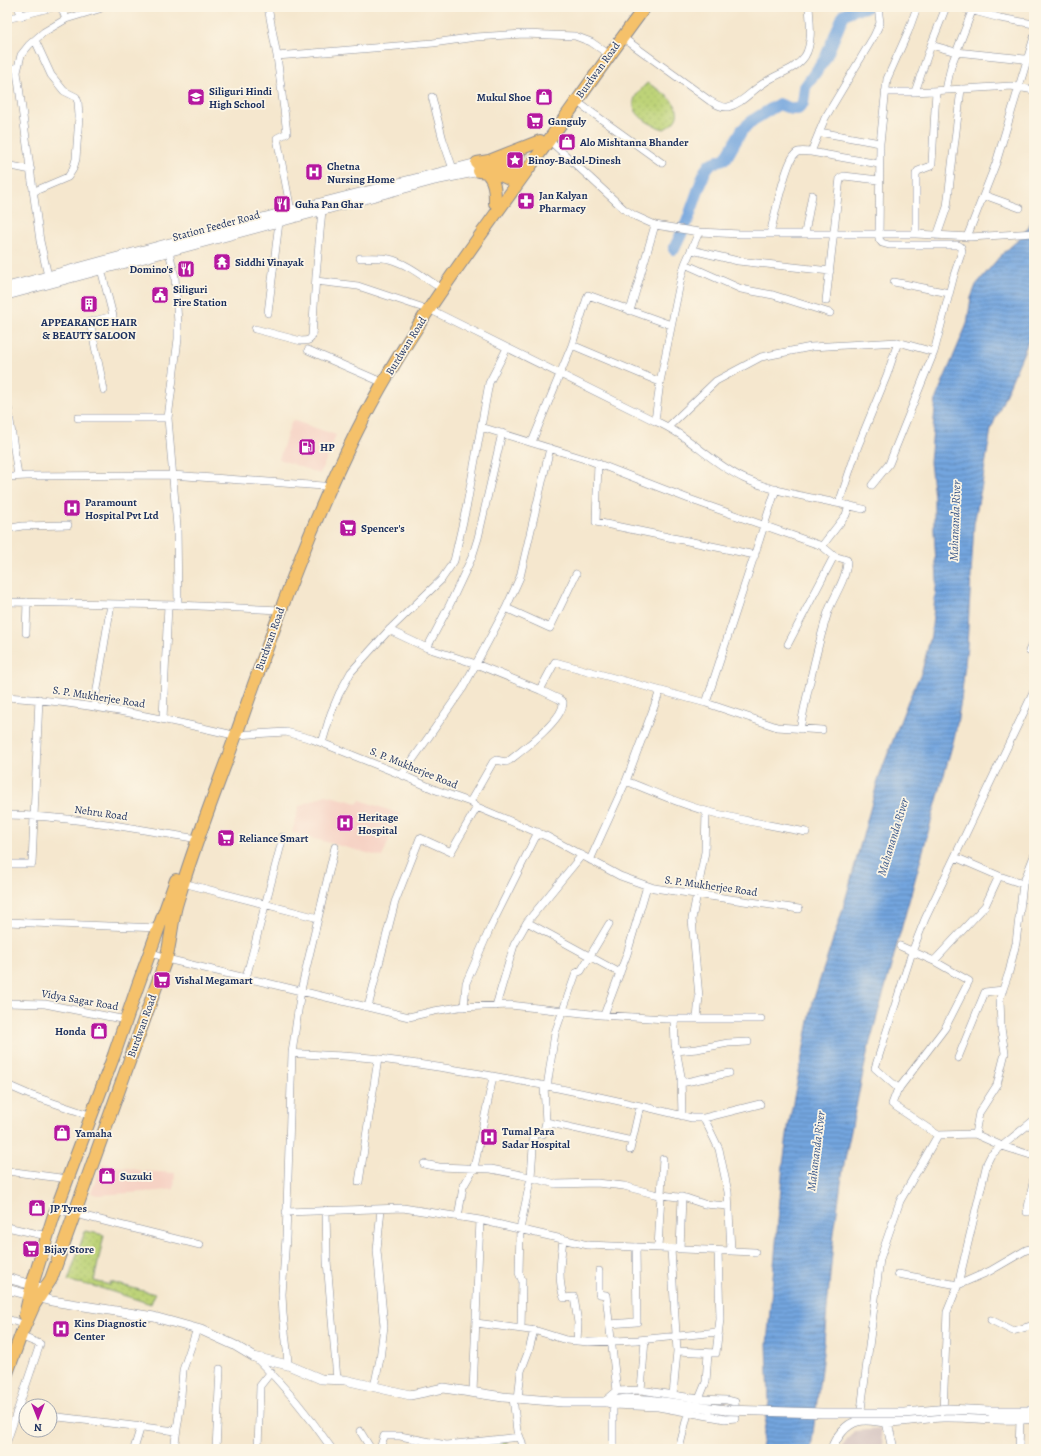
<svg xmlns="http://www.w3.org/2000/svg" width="1041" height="1456" viewBox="0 0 1041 1456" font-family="Alegreya,serif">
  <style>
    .built { fill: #f6d2c4 }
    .industrial { fill: #d1bfbe }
    .grass { fill: url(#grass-dots); stroke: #6c816b }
    .water { fill: url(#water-rules); stroke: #476a9e }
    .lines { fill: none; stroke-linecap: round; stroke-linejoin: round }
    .river { stroke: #73a5de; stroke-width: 12 }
    .minor-casing { stroke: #888b96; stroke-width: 8 }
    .tertiary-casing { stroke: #888b96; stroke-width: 10 }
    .primary-casing { stroke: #888b96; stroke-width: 14 }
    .minor { stroke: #fff; stroke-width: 7 }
    .tertiary { stroke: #fff; stroke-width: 9 }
    .primary { stroke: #f5c16b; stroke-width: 12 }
    .tertiary-bridge-casing { stroke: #888b96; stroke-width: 10; stroke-linecap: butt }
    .tertiary-bridge { stroke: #fff; stroke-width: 9 }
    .labels { text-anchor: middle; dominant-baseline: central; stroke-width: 3.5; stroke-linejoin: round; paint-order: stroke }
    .street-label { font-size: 11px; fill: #1b2f5e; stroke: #fcf5e5 }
    .poi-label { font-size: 11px; font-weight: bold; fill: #1b2f5e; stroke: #fcf5e5; text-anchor: start }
    .water-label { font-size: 12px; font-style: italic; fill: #3a588b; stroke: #fcf5e5 }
  </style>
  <defs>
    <pattern id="grass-dots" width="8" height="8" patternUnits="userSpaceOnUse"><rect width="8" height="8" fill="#bdd378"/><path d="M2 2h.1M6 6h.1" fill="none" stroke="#a2b56a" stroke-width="1.8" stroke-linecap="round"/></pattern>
    <pattern id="water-rules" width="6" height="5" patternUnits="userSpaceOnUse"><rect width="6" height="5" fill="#73a5de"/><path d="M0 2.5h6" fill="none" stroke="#5e87b7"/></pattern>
  </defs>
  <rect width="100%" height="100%" fill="#fcf5e5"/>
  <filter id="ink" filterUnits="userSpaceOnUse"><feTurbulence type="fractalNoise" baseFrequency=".025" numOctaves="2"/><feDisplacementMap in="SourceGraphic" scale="8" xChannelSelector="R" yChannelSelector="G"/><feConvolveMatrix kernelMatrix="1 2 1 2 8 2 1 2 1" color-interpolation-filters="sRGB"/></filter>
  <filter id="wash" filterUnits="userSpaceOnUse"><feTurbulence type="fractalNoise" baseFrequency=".012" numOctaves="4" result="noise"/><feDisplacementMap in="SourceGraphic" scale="16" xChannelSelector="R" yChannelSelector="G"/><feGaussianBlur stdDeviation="0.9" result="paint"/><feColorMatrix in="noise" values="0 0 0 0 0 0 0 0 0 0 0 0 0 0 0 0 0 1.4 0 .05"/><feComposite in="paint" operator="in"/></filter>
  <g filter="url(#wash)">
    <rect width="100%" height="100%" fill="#f5e7ce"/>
    <path class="built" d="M292,420L336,435L320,474L279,459Z
      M326,795L358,803L360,800L400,814L382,857L292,833L299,806Z
      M101,1163L143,1171L175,1173L174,1189L159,1191L97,1195L91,1193Z"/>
    <path class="industrial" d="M880,1429L884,1449H840L854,1431Z"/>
    <path class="grass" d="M647,83C665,92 695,113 664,129C653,126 631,116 634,101C635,94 642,88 647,83Z
      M522,154L523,156L515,166L506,159Z
      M85,1231L104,1235L94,1281L110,1285V1282L155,1294L151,1304L97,1287L68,1281Z
      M507,1441L510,1449H447L449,1448Z"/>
    <path class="water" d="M1034,211V340L1028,342L991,429L982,484L974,523L967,646L961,700L955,735L868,1049L843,1169L834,1232L823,1353L811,1449H761L769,1402L767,1344L783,1165L788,1128L813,1001L842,912L879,777L908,701L922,671L931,635L937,579L934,531V497L930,462L936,398L967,324L971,298L976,285L1001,255L1017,241L1029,227Z"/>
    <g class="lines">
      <path class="river" d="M674,249L687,222L705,171L710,164L726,158L742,130L753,120L779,104L792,109H798L803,103L805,87L825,59L844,14L853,10L867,7"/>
    </g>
  </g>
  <g filter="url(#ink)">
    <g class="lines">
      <defs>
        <path id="minor" d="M18,7L22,16
          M61,7L66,19
          M268,7L277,56L287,133L277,138L291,211
          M959,7L1000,18L1034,24
          M7,19L53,7
          M622,37L710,101C716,104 721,108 728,107C742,104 752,90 764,83C777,73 795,71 805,56C813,43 810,22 809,7
          M931,45L956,52L1034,60
          M277,56L433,43L476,37L524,34L575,36L591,42L604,51
          M7,70L18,67
          M946,90L951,66L972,11
          M885,92H915L1011,86L1034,90
          M915,92L931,45L946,7
          M432,97L443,140L453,169
          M576,101L662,163
          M819,132L880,143
          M549,140L624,209L635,216L655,225L699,232L740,234H916L970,237L1034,233
          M811,152L825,118L874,36L880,23L878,7
          M7,165L31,170
          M35,191L68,177L73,169L76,159L79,116L78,102L76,97L64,91L51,75L35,40
          M984,195L1020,208
          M805,233L812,195
          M770,234C774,219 786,160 796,153C800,150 806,152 811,152L879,164
          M916,234V174L918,171L931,166L932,163L936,91
          M937,236L947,207L961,89
          M967,237L996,163L1034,37
          M168,247L175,277L178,323V339L168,418L177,527L178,605
          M692,250L738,261L830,271
          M360,258C370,258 380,257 389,259C406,263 422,276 436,285
          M685,264L741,289L773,295L830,313
          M101,269L113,316L90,322L104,390
          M48,276L40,241L17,72L21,55L29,45L44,32L66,19L99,9
          M316,281L358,286L421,307
          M894,282L949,293
          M826,301L840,178L844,176L879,180
          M429,309L655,421C689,435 712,464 745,479C782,495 824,499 863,509
          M630,311L655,225
          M268,313L279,222
          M255,329L301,341C306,341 310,341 312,336L316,276L322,210
          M572,345L660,382
          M308,350L377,380
          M7,400L18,476
          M78,418H168
          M655,421L660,382L681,278L685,264L699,232
          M481,427L591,461L689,499L822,546
          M668,427L716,381L761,357L811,347L898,342L934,352
          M532,442L572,345L588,295L671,325
          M598,463L596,522L755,555
          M7,477L27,476L172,475L323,486
          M872,485L889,464L934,352L954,275L962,251L961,247L958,245H889L882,243L879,239L880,143L887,79L908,32L917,7
          M839,503L858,446L887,375L898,342
          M7,529L22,526L68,525
          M7,602L178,605L280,610
          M506,608L550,628L576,574
          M389,630L427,648L476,664L540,690L555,662L706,703L777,727L822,730
          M26,633L27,602
          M1034,640L1029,651L1034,653
          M788,644L834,556
          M427,648L450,604L472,557L478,538L502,433
          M7,697C82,702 156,717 229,734L236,735L286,732L312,739L402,775L436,790L470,802L477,807L548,837L620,876L654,888L799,909
          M706,703L776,489
          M94,707L111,604
          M163,719L168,605
          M800,729C808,689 816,650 828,612C834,595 847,579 847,560L834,556L822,546L846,515L849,505
          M322,743L331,713L339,694L351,672L389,630L441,580L454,561L467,504L489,383L507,348
          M402,775L463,688L506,608L520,577L550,448
          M626,781C652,791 679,804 706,811C739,820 773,826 806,832
          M470,802L493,762L496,760L506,762L510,760C523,750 565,718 563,702L559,699L540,690
          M7,815C69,816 131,828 192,838
          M955,857L999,876
          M590,860L626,781L660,691
          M7,864H32L39,699
          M183,883L318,918
          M7,922L159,928
          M527,922L620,973
          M900,946L934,961L969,981L945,1028L897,1091L892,1104L938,1135L975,1134L1002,1146L1034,1156
          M150,952L171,960L409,1017L434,1011L459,1007L510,1005L600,1015L666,1019H761
          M934,961L985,906L999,876L1023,884
          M246,978L283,837
          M7,1003L45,1004L126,1020
          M496,1006L514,945L527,922L582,855
          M368,1007L395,902L420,838L451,852L477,807
          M464,1007L466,983L491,926L538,832
          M604,1015L627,954L647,886
          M674,1019L675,1044L681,1076L682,1116
          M697,1019L699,997L692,919L705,852L706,811
          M676,1051L697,1049L728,1043L748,1042
          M292,1053C321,1056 351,1055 380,1059C485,1072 589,1093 692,1118H704L760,1104
          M958,1058L985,992L1003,990
          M681,1083L729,1073
          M7,1085L30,1095L92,1116
          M544,1086L546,1122L632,1141
          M547,1087L555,1033L576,973L581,971L609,924
          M899,1089L875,1068L912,952L925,919L1034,691
          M704,1118L719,1149L728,1192L731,1251
          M975,1134L979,1113L997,1085L1005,1053L1001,1028L1000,998L1009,972L1016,943L1023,884L1034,856
          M630,1150L640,1106
          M424,1164L439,1167L491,1169L521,1175L556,1184L597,1183L624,1186L654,1194L686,1198L704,1204L728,1206
          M7,1171L68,1179
          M359,1182L378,1059
          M56,1209L200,1245
          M326,1210L327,1261L337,1379
          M286,1212L403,1208L480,1220L588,1245L755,1252
          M1027,1212L1034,1178
          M458,1217L463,1187L474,1168L493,1077
          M7,1227L47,1236
          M563,1239C561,1259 557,1278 564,1298L574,1297L578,1323L577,1341
          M658,1248L663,1159
          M671,1249L677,1351L673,1395
          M680,1249L682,1197
          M599,1271V1294L606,1295L617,1391
          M898,1274L958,1285L990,1271L1026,1250L1034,1248
          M7,1319L23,1324
          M991,1320L1013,1331L1034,1325
          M476,1323L537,1331L566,1340L588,1342L638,1340L718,1332
          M609,1324L637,1322L636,1247
          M521,1329L522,1280L519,1273L520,1229L531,1177L534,1133L543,1134L546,1122
          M677,1351L716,1353L720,1319L718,1251
          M255,1357C286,1387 308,1414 332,1449
          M288,1365L287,1350L283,1314L282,1294L286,1238L292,1053L301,990L335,847
          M374,1387L380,1359L384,1326L377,1250L381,1209
          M641,1390L699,1399L727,1400L735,1402L736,1418L725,1419L658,1407L613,1405L604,1402L617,1391Z
          M641,1390L645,1340
          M473,1392L480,1220
          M513,1398L517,1431L522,1442L523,1449
          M518,1399L521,1371L529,1350L534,1330
          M699,1399L706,1382L708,1353
          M613,1405V1449
          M16,1413L26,1414
          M943,1413L947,1312L958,1285L987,1163L991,1155L1034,1120
          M50,1416L176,1431
          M860,1418L880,1259L900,1201L938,1135
          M360,1431L371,1449
          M7,1441L40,1344L20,1336
          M134,1449L141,1426
          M174,1449L180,1409L183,1370L197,1329
          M216,1449L220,1369
          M258,1449L260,1386L271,1372
          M380,1449L384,1436H400L446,1445L520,1437
          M679,1449L688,1413
          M1019,1449L1020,1420"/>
        <path id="tertiary" d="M7,287L277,214L477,163
          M7,295L435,180L479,171
          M7,1278L32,1285L38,1288
          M7,1289L52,1301L154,1317L201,1330L234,1345L254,1357L288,1365L321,1379L345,1380L410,1395L444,1388L503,1397L563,1402H604L627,1399L648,1400L726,1410
          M989,1411H1034
          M887,1422L893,1449
          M832,1449C836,1437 846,1424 858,1421C867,1418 879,1422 888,1422C906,1421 925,1418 943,1417C973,1416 1004,1422 1034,1418"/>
        <path id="primary" d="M489,161L507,166L523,176
          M477,163L489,161L540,141
          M479,171C493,172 505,175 517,184
          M486,172C495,180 495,191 495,203
          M25,1315L32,1285L53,1218L114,1055L138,985L176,880
          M7,1373L22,1332L34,1305L51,1279L166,959C170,945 171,930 174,916C175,907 178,899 181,890C197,837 218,785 237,732C273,631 308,528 357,431C405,336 469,251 531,165C569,113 606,59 645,7"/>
      </defs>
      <use href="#minor" class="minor-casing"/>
      <use href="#tertiary" class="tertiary-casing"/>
      <use href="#primary" class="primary-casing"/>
      <use href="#minor" class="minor"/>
      <use href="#tertiary" class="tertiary"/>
      <use href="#primary" class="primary"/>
      <defs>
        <path id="tertiary-bridge" d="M726,1410L822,1413H904L948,1409L989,1411"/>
      </defs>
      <use href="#tertiary-bridge" class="tertiary-bridge-casing"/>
      <use href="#tertiary-bridge" class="tertiary-bridge"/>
    </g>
  </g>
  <defs>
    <symbol id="school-square" viewBox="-11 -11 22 22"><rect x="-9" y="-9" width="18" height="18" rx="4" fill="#b5179e" stroke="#fcf5e5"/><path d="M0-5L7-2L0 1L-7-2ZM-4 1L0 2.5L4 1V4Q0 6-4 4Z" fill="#fff"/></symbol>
    <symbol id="shop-square" viewBox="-11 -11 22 22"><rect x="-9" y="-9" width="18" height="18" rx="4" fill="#b5179e" stroke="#fcf5e5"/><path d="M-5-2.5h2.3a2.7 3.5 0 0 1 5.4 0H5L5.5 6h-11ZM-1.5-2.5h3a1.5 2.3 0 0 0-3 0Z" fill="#fff"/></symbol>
    <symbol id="supermarket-square" viewBox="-11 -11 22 22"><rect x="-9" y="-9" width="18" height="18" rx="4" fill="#b5179e" stroke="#fcf5e5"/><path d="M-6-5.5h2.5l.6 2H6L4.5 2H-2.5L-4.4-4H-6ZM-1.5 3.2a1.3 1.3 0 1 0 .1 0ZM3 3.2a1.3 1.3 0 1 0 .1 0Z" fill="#fff"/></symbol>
    <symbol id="sight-square" viewBox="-11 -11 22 22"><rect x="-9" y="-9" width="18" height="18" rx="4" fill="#b5179e" stroke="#fcf5e5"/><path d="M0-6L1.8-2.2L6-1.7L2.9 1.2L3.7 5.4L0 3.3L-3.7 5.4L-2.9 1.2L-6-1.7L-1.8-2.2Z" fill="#fff"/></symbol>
    <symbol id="hospital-square" viewBox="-11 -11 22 22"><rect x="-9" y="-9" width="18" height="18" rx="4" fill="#b5179e" stroke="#fcf5e5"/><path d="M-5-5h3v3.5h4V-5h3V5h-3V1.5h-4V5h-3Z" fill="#fff"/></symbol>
    <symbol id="pharmacy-square" viewBox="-11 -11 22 22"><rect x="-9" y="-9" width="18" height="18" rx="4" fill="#b5179e" stroke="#fcf5e5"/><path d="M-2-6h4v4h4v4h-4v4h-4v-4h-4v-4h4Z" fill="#fff"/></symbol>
    <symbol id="restaurant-square" viewBox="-11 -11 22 22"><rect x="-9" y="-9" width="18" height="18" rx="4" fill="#b5179e" stroke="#fcf5e5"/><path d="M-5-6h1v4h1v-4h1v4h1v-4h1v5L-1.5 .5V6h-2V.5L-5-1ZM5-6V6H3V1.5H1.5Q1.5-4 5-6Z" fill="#fff"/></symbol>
    <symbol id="temple-square" viewBox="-11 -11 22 22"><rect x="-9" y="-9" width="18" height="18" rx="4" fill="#b5179e" stroke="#fcf5e5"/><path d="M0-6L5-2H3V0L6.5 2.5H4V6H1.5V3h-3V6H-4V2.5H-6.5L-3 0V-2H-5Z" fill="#fff"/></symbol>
    <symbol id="civic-square" viewBox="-11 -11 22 22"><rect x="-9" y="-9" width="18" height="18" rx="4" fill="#b5179e" stroke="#fcf5e5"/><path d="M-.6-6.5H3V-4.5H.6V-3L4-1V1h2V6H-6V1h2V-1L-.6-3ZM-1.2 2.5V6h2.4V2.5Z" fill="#fff"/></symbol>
    <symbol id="building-square" viewBox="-11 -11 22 22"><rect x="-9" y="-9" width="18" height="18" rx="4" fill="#b5179e" stroke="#fcf5e5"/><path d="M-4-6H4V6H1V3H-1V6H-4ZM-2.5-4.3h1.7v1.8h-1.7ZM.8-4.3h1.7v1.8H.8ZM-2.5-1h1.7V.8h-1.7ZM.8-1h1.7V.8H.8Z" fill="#fff"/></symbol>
    <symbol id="fuel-square" viewBox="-11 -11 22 22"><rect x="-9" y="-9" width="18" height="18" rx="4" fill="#b5179e" stroke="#fcf5e5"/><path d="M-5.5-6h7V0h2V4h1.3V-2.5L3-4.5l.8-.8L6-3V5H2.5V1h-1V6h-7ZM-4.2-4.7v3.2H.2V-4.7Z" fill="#fff"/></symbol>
  </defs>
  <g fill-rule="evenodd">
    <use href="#school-square" x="186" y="87" width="20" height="20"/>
    <use href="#shop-square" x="534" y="87" width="20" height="20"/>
    <use href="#supermarket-square" x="525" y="111" width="20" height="20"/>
    <use href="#shop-square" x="557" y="132" width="20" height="20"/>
    <use href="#sight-square" x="505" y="150" width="20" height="20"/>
    <use href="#hospital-square" x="304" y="162" width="20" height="20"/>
    <use href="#pharmacy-square" x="516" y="191" width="20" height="20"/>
    <use href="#restaurant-square" x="272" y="194" width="20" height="20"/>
    <use href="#temple-square" x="212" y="252" width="20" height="20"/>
    <use href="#restaurant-square" x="176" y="259" width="20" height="20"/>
    <use href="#civic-square" x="150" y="285" width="20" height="20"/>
    <use href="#building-square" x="79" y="294" width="20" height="20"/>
    <use href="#fuel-square" x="297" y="437" width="20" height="20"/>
    <use href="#hospital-square" x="62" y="498" width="20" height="20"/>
    <use href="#supermarket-square" x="338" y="518" width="20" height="20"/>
    <use href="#hospital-square" x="335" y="813" width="20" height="20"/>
    <use href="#supermarket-square" x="216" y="828" width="20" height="20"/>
    <use href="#supermarket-square" x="152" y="970" width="20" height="20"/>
    <use href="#shop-square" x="89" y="1021" width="20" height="20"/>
    <use href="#shop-square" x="52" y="1123" width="20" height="20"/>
    <use href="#hospital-square" x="479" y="1127" width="20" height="20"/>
    <use href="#shop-square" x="97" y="1166" width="20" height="20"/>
    <use href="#shop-square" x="27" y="1198" width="20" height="20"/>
    <use href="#supermarket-square" x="21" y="1239" width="20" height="20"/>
    <use href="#hospital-square" x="51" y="1319" width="20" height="20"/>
  </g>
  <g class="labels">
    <g class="street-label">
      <text transform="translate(598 70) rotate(-54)">Burdwan Road</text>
      <text transform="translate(216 226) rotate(-15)">Station Feeder Road</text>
      <text transform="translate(406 346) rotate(-58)">Burdwan Road</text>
      <text transform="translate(270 639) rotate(-70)">Burdwan Road</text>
      <text transform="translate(99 697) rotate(9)">S. P. Mukherjee Road</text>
      <text transform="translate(414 768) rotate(22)">S. P. Mukherjee Road</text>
      <text transform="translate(101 813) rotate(8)">Nehru Road</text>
      <text transform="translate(711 886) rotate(8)">S. P. Mukherjee Road</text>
      <text transform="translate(80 1000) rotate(10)">Vidya Sagar Road</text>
      <text transform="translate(142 1026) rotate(-70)">Burdwan Road</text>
    </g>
    <g class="poi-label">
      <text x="209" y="91">Siliguri Hindi<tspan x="209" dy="13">High School</tspan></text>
      <text x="531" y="97" text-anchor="end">Mukul Shoe</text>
      <text x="548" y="121">Ganguly</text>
      <text x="580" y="142">Alo Mishtanna Bhander</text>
      <text x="528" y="160">Binoy-Badol-Dinesh</text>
      <text x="327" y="166">Chetna<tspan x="327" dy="13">Nursing Home</tspan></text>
      <text x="539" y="195">Jan Kalyan<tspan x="539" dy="13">Pharmacy</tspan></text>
      <text x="295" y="204">Guha Pan Ghar</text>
      <text x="235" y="262">Siddhi Vinayak</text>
      <text x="173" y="269" text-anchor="end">Domino's</text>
      <text x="173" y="289">Siliguri<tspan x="173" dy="13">Fire Station</tspan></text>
      <text x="89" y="322" text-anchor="middle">APPEARANCE HAIR<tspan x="89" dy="13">&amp; BEAUTY SALOON</tspan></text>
      <text x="320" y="447">HP</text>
      <text x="85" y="502">Paramount<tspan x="85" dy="13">Hospital Pvt Ltd</tspan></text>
      <text x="361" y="528">Spencer's</text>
      <text x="358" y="817">Heritage<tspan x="358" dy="13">Hospital</tspan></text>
      <text x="239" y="838">Reliance Smart</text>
      <text x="175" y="980">Vishal Megamart</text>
      <text x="86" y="1031" text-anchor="end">Honda</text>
      <text x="502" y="1131">Tumal Para<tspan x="502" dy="13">Sadar Hospital</tspan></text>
      <text x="75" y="1133">Yamaha</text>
      <text x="120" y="1176">Suzuki</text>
      <text x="50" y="1208">JP Tyres</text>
      <text x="44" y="1249">Bijay Store</text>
      <text x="74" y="1323">Kins Diagnostic<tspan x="74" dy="13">Center</tspan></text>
    </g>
    <g class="water-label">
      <text transform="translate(955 521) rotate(-88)">Mahananda River</text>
      <text transform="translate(893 837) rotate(-73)">Mahananda River</text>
      <text transform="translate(816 1151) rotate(-83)">Mahananda River</text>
    </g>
  </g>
  <rect width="1041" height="1456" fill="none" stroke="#fcf5e5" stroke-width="24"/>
  <g transform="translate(38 1418) rotate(180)"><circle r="19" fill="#fcf5e5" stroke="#a2a6af"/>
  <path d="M0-3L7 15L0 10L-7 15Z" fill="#b5179e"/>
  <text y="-6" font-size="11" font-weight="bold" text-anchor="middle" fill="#1b2f5e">N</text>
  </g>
</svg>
